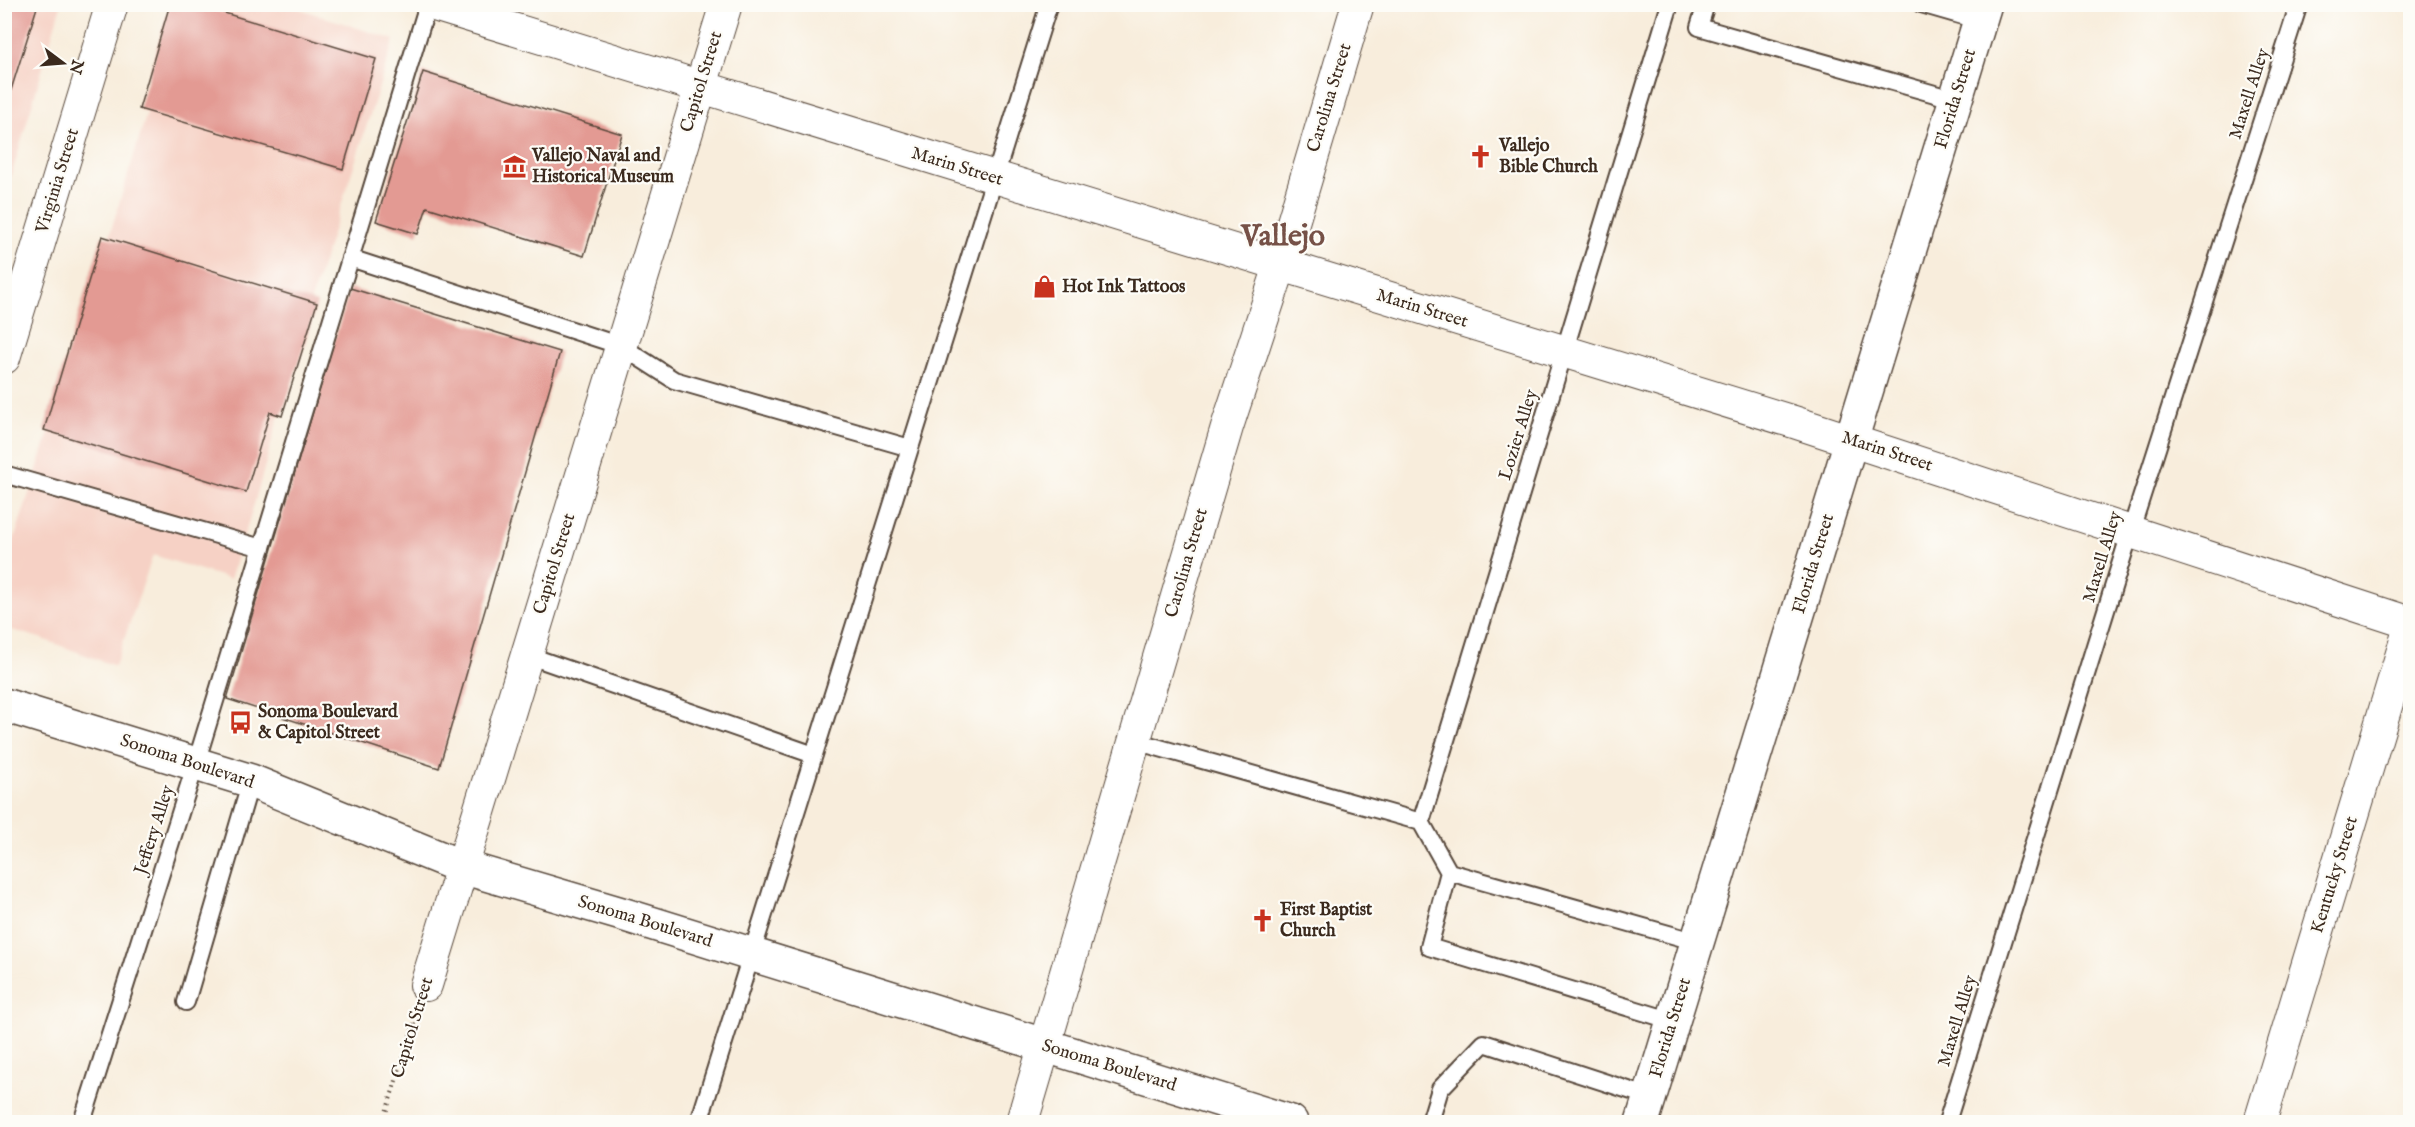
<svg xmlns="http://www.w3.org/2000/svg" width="2415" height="1127" viewBox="0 0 2415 1127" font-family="'IM FELL English',serif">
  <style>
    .built { fill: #f6d1c5 }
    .building { fill: #e39a93 }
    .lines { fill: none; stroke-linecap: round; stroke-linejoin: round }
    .service-casing { stroke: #57473a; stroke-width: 20 }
    .minor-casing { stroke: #57473a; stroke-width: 34 }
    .tertiary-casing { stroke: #57473a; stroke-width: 36 }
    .primary-casing { stroke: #57473a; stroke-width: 36 }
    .path { stroke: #57473a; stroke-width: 4; stroke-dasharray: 1.5 4.5; stroke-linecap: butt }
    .service { stroke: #fff; stroke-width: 16 }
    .minor { stroke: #fff; stroke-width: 32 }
    .tertiary { stroke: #fff; stroke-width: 33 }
    .primary { stroke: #fff; stroke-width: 33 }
    .labels { text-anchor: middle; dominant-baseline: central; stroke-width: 4.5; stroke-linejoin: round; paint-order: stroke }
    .street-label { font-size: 18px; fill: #3b2a1e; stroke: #fdfcf7 }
    .poi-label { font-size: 18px; font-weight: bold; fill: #3b2a1e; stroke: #fdfcf7; text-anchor: start }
    .town-label { font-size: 30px; font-weight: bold; fill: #765147; stroke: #fdfcf7 }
  </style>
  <rect width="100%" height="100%" fill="#fdfcf7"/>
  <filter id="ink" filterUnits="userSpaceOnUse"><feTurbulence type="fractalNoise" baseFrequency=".0167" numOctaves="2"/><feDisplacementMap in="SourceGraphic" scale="12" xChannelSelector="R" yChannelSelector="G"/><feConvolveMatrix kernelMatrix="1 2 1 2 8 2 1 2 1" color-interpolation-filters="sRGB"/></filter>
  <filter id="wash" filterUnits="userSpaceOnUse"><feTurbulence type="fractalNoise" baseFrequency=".008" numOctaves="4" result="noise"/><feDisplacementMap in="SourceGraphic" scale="24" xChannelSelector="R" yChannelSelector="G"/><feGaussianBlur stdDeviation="1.35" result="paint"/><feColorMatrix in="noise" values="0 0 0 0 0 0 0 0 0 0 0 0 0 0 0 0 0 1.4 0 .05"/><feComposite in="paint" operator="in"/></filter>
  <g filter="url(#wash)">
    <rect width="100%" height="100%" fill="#f8eddc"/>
    <path class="built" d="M5,5H61L5,197Z
      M180,5H288L394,40L311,300L255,501L230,579L153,555L115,666L40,638L5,628V567L48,436Z"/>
    <g id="blocks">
      <path class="building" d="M4,4H38L5,109H4Z
        M170,4H195L376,59L343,169L139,109Z
        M423,72L622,134L584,256L427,207L418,234L376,221Z
        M102,236L317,303L282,416L270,412L246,492L44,430Z
        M350,288L560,352L439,768L227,699Z"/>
    </g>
  </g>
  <g filter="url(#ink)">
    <use href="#blocks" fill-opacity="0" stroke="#57473a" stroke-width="1.5"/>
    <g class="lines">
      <defs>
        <path id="service" d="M1706,4L1699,27L1956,100
          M1921,4L1980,21
          M350,258L621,346L674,380L910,448
          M4,474L262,548
          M527,655L814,755
          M1135,741L1421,822
          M1449,872L1421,822L1670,4
          M186,1002L251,781
          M1673,1021L1429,947L1449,872L1697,942
          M82,1122L196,763L428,4
          M699,1122L1049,4
          M1430,1122L1440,1089L1484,1043L1650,1097
          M1947,1122L2130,533L2299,4"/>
        <path id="minor" d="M431,4L1794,422L2410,623
          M4,358L112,4
          M426,985L726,4
          M1022,1122L1227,427L1280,266L1358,4
          M2260,1122L2410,627"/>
        <path id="tertiary" d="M1642,1122L1985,4"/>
        <path id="primary" d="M4,705L251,781L462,867L625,915L1291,1122"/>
      </defs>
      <use href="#service" class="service-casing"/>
      <use href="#minor" class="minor-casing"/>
      <use href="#tertiary" class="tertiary-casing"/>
      <use href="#primary" class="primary-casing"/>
      <path class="path" d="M383,1122L416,1017"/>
      <use href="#service" class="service"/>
      <use href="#minor" class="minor"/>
      <use href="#tertiary" class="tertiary"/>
      <use href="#primary" class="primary"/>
    </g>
  </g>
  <defs>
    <symbol id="church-bare" viewBox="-9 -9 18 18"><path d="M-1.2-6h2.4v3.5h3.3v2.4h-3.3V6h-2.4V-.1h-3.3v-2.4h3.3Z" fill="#c8321e" stroke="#fdfcf7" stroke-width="2.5" paint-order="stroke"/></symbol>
    <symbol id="museum-bare" viewBox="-9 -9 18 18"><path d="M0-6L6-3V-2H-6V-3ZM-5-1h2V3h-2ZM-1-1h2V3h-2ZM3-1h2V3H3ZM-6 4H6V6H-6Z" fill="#c8321e" stroke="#fdfcf7" stroke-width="2.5" paint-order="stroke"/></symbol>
    <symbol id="shop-bare" viewBox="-9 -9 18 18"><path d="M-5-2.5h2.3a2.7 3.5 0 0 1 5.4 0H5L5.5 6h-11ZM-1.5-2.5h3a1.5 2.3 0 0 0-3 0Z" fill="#c8321e" stroke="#fdfcf7" stroke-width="2.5" paint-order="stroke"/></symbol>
    <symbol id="bus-bare" viewBox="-9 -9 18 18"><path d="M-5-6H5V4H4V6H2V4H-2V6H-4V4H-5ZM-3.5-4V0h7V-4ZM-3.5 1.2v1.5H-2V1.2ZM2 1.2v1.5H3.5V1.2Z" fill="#c8321e" stroke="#fdfcf7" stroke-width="2.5" paint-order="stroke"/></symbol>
  </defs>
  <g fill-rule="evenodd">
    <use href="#church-bare" x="1464" y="140" width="33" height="33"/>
    <use href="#museum-bare" x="498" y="150" width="33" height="33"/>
    <use href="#shop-bare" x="1028" y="270" width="33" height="33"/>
    <use href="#bus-bare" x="224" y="706" width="33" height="33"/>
    <use href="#church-bare" x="1246" y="904" width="33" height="33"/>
  </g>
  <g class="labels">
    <g class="street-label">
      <text transform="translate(702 82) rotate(-73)">Capitol Street</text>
      <text transform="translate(2250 94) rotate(-72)">Maxell Alley</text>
      <text transform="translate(1330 98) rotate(-73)">Carolina Street</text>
      <text transform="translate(1956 99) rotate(-73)">Florida Street</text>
      <text transform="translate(957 167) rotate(17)">Marin Street</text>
      <text transform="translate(58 181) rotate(-73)">Virginia Street</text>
      <text transform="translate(1422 309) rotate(17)">Marin Street</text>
      <text transform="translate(1519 435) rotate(-73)">Lozier Alley</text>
      <text transform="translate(1887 452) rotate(18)">Marin Street</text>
      <text transform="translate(2103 557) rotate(-73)">Maxell Alley</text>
      <text transform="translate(1187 563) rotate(-74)">Carolina Street</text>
      <text transform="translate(555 564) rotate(-73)">Capitol Street</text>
      <text transform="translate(1814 564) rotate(-73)">Florida Street</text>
      <text transform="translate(187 762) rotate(18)">Sonoma Boulevard</text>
      <text transform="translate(155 830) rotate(-72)">Jeffery Alley</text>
      <text transform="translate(2335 875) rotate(-73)">Kentucky Street</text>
      <text transform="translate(645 922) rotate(17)">Sonoma Boulevard</text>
      <text transform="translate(1958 1021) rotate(-73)">Maxell Alley</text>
      <text transform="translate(413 1028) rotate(-73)">Capitol Street</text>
      <text transform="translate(1671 1028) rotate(-73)">Florida Street</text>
      <text transform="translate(1109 1066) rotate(17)">Sonoma Boulevard</text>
    </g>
    <g class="poi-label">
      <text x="1499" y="146">Vallejo<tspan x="1499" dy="21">Bible Church</tspan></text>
      <text x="532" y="156">Vallejo Naval and<tspan x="532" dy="21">Historical Museum</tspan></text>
      <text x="1062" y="287">Hot Ink Tattoos</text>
      <text x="258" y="712">Sonoma Boulevard<tspan x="258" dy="21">&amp; Capitol Street</tspan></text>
      <text x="1280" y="910">First Baptist<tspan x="1280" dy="21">Church</tspan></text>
    </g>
    <g class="town-label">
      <text x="1283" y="237">Vallejo</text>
    </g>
  </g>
  <rect width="2415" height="1127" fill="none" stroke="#fdfcf7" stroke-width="24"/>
  <g transform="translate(63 63) rotate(106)" stroke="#fdfcf7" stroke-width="4.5" paint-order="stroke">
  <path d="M0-4.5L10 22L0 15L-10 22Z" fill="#3b2a1e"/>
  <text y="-9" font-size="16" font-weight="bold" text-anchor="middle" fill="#3b2a1e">N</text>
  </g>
</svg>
